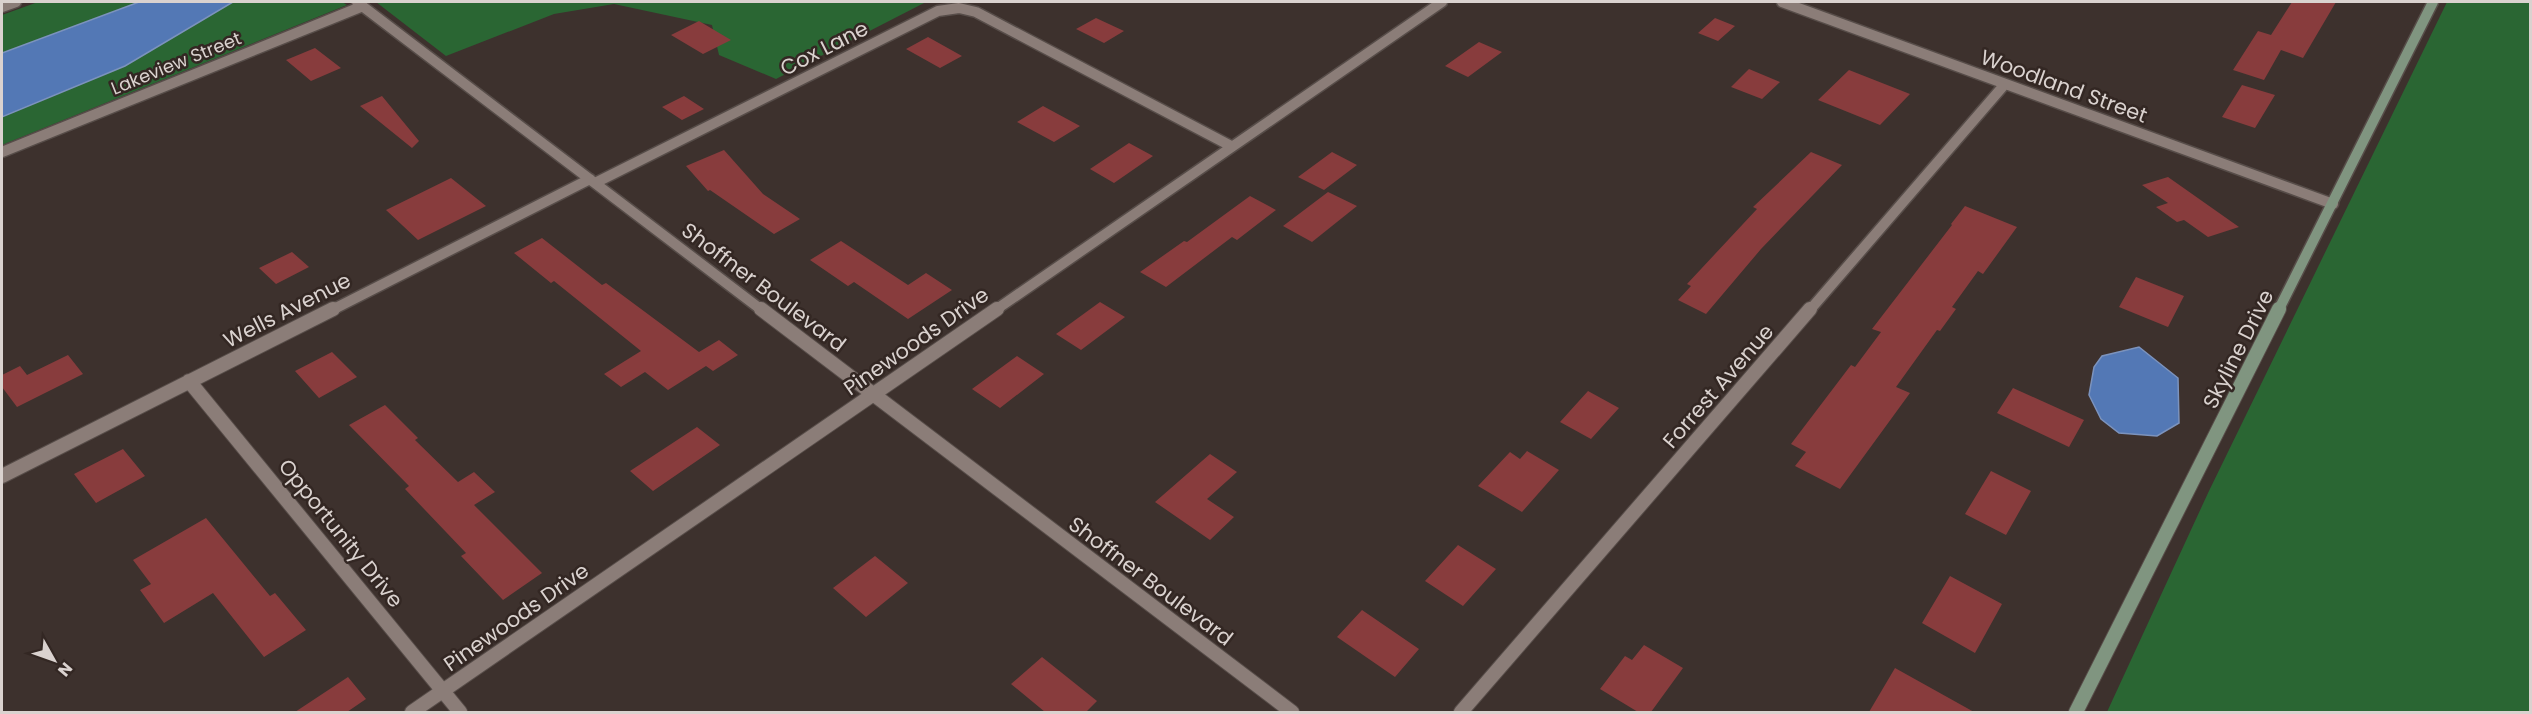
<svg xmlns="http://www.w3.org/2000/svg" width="2532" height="714" viewBox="0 0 2532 714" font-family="Poppins,sans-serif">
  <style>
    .green { fill: #2a6633 }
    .water { fill: #5378b5; stroke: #7c93bd; stroke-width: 1.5 }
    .building { fill: #883c3d }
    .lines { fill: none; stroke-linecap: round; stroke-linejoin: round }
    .street-far1-casing { stroke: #574d49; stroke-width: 13 }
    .street-casing { stroke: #574d49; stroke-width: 16 }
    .secondary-far1-casing { stroke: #574d49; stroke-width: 13 }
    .secondary-casing { stroke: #574d49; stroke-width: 16 }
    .street-far1 { stroke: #8b7d78; stroke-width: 10 }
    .street { stroke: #8b7d78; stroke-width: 14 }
    .secondary-far1 { stroke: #809580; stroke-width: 10 }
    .secondary { stroke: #809580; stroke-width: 14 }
    .labels { text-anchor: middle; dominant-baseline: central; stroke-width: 5; stroke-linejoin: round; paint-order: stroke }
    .far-street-label { font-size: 18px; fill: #dad2cf; stroke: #332723 }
    .street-label { font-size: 21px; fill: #dad2cf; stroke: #332723 }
  </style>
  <rect width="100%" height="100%" fill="#3d312d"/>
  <path class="green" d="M38,2H139L2,53V15Z
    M233,2H342L347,5L2,145V117L125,66Z
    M376,2H926L776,79L719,55L712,25L614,4L554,14L446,56Z
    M2447,2H2530V712H2107L2208,493Z"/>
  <path class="water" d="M139,2H233L125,66L2,117V53Z
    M2139,347L2178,378L2179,423L2157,436L2119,433L2101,419L2089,395L2094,367L2102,356Z"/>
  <path class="building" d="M2292,2H2336L2303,58L2281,50L2264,80L2233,70L2258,31L2271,35Z
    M1096,18L1124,31L1104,43L1076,29Z
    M1715,18L1735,26L1718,41L1698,33Z
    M699,21L731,40L703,54L671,35Z
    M928,37L962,56L940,68L906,49Z
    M1479,42L1502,52L1468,77L1445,66Z
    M315,48L341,68L311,81L286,60Z
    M1749,69L1780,82L1762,99L1731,87Z
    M1849,70L1910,94L1880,125L1818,100Z
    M2242,85L2275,95L2255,128L2222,117Z
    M382,96L419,141L412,148L360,106Z
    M684,96L704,109L682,120L662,107Z
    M1043,106L1080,126L1054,142L1017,122Z
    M1129,143L1153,156L1114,183L1090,169Z
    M724,150L763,194L800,219L774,234L710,190L708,191L686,166Z
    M1332,152L1357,165L1324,190L1298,177Z
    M1811,152L1842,165L1761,249L1706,314L1678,300L1691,286L1687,284L1757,209L1753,207Z
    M2168,177L2239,227L2208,237L2184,220L2177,222L2156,207L2168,203L2142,185Z
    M451,178L486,206L418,240L386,210Z
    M1328,192L1357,206L1312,242L1283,226Z
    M1250,196L1276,210L1237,240L1232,237L1166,287L1140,272L1184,241L1187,242Z
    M1965,206L2017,227L1983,274L1978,271L1952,307L1956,309L1940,331L1937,330L1896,387L1910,393L1840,489L1795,466L1806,452L1791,444L1851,365L1855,367L1881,332L1872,329L1952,225L1951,224Z
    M542,238L602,285L606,283L699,352L719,340L738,355L713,371L706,366L668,390L645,372L621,387L604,374L641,351L554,281L551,283L514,253Z
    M841,241L908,285L926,273L952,290L908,319L854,282L848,286L810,260Z
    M292,252L309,267L276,284L259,268Z
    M2136,277L2184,296L2168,327L2119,307Z
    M1100,302L1125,317L1081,350L1056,334Z
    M332,352L357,377L319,398L295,371Z
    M68,355L83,374L17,407L2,387V375L20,366L27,375Z
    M1017,356L1044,374L1000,408L972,389Z
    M2013,388L2084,420L2069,447L1997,413Z
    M1588,391L1619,408L1591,439L1560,422Z
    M385,405L418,438L415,440L458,482L474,472L495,492L474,505L542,573L503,600L461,556L466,553L405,489L409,486L349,425Z
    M697,427L720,445L653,491L630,471Z
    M123,449L145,476L96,503L74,474Z
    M1527,451L1559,470L1522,512L1478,486L1510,452L1520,459Z
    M1210,454L1237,472L1207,499L1234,517L1210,540L1155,502Z
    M1991,471L2031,491L2006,535L1965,514Z
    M206,518L270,596L275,593L306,630L264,657L213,593L164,623L140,590L151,584L133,560Z
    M1458,545L1496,569L1463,606L1425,581Z
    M875,556L908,583L866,617L833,588Z
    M1950,576L2002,604L1975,653L1922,623Z
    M1362,610L1419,649L1395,677L1337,637Z
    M1644,645L1683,668L1651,712H1638L1600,689L1625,656L1632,660Z
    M1042,657L1097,701L1086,712H1045L1011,684Z
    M1895,668L1974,712H1869Z
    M348,677L366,699L347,712H295Z"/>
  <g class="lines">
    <defs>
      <path id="street-far1" d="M357,2L763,311
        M1782,2L2333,204
        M2,7L16,2
        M2,152L363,6
        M595,183L938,11L959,8L976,12L1231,146
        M330,311L590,179
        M994,311L1442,2
        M1809,311L2005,84"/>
      <path id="street" d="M761,309L1292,712
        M189,381L460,712
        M2,476L333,309
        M412,712L997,309
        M1461,712L1810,309"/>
      <path id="secondary-far1" d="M2278,311L2433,2"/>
      <path id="secondary" d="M2076,712L2279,309"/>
    </defs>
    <use href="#street-far1" class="street-far1-casing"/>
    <use href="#street" class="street-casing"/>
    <use href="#secondary-far1" class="secondary-far1-casing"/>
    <use href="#secondary" class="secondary-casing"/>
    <use href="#street-far1" class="street-far1"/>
    <use href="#street" class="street"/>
    <use href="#secondary-far1" class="secondary-far1"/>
    <use href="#secondary" class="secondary"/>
  </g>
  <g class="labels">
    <g class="far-street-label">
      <text transform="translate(176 63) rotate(-22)">Lakeview Street</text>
    </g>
    <g class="street-label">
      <text transform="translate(824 48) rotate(-27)">Cox Lane</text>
      <text transform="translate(2064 86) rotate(20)">Woodland Street</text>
      <text transform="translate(764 287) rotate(37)">Shoffner Boulevard</text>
      <text transform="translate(287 310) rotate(-27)">Wells Avenue</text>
      <text transform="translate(916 341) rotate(-35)">Pinewoods Drive</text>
      <text transform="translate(2238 349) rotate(-63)">Skyline Drive</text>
      <text transform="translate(1718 386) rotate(-49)">Forrest Avenue</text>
      <text transform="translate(341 533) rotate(51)">Opportunity Drive</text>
      <text transform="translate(1151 581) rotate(37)">Shoffner Boulevard</text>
      <text transform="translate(516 617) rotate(-35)">Pinewoods Drive</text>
    </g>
  </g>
  <rect width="2532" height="714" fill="none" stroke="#dad2cf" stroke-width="6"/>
  <g transform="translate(54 660) rotate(130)" stroke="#332723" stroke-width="4.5" paint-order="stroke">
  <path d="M0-4.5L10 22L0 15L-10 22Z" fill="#dad2cf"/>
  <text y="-9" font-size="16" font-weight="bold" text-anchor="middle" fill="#dad2cf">N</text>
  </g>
</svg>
